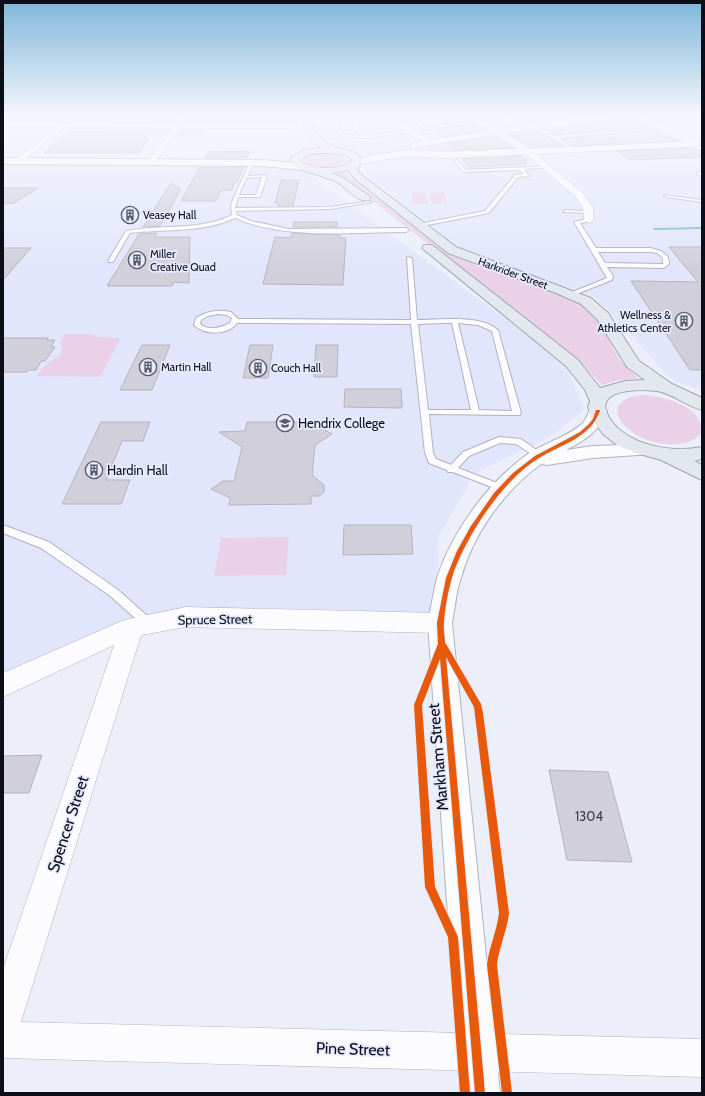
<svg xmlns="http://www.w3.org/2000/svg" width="705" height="1096" viewBox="0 0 705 1096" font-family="Cabin,sans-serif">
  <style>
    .built { fill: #e1e6fc }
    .green { fill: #ead1e8 }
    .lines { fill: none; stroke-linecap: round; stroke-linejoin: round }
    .stream { fill: #80bac7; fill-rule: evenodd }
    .building { fill: #d0cfda; stroke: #b5b4be }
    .service-casing { stroke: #b0b3bc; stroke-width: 2 }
    .minor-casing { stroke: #b0b3bc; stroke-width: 1 }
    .tertiary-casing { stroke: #b0b3bc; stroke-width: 2 }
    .primary-casing { stroke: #9da6b1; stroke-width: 2 }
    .service { fill: #fcfcfe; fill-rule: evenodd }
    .minor { fill: #fcfcfe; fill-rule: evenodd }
    .tertiary { fill: #fcfcfe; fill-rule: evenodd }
    .primary { fill: #e3e8ed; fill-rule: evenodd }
    .cycleway-casing { stroke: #e7ebfe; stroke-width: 2 }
    .cycleway { fill: #e8590c; fill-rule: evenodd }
    .labels { text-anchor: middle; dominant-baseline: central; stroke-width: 3.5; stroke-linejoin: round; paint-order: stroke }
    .far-poi-label { font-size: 11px; fill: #0c0e18; stroke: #e7ebfe; text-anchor: start }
    .far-street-label { font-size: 11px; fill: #0c0e18; stroke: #e7ebfe }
    .poi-label { font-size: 13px; fill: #0c0e18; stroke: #e7ebfe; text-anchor: start }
    .street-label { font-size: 13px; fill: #0c0e18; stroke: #e7ebfe }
    .near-number-label { font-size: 13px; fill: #3d3e48 }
    .near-street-label { font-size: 16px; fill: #0c0e18; stroke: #e7ebfe }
  </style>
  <rect width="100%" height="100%" fill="#eceef9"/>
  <path class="built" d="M312,116H486L501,128L573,125L608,144L638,165L702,163V390L674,381L595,297L462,250L415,215L366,174V157L331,145L319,136Z
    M3,163L267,165L303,170L565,363L584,410L551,436L475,474L438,537L440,623L132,627L3,674Z"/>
  <path class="green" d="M444,142L459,153L419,152L416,148Z
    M327,153L339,155L346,160C338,169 314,169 305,161L306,158L314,154Z
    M345,170L348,175L368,191L447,252L561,294L589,309L599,322L618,358L638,379L619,380L602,385L589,371L358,189L329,172Z
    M411,192H425L428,204H413Z
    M430,192H444L447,204H432Z
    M65,334H92L99,337L121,338L100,377L36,376L46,365L60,355L62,348L60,343Z
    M643,395C662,396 705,406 701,433C683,457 620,440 617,410C621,398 632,396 643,395Z
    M289,537L286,575L214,576L221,538Z"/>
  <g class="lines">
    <path class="stream" d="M702,227V229L654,230L653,229L654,228Z"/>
  </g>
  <path class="building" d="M525,116H590L536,122Z
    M611,121H634L649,128L554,134H552L565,130L540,129Z
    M472,124L486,130L444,137L437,129Z
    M147,129H170L166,135H152L138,153H44L68,132L145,131Z
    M181,130H204L201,135H177Z
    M531,130L552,139L563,146L530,147L508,134Z
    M655,130L680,141L572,146L562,139Z
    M496,136L514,148L455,150L449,143Z
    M694,148L702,151V157L634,160L627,158L617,151Z
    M250,151L247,158H205L209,152Z
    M522,156L528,161H523L527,164L469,167L462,159Z
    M200,167H243L237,183H234L232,190H221L216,201H181Z
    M281,180H299L293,206H278V203H275Z
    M171,183L181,189L160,226L143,227Z
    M3,188H38L14,203L3,204Z
    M294,222H337V227H293Z
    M157,233L154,237H190L189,283L174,282L172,286H107L139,234Z
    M292,233L340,235V238H346L343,285L263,284L275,237L290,238Z
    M669,247H702V370H690L631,281L698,282Z
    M3,248H31L3,280Z
    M3,338H48L47,340H55L51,347H55L45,361H41L36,370H28L27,372H3Z
    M142,345H170L152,390H120Z
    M250,345H273L268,378H243Z
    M316,345H338L337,377H314Z
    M345,389H401L402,408L344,407Z
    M101,422H150L143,441H122L106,480H130L121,504H62Z
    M247,422H310L332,434L315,445L312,475L324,485V492L319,496H311V504L229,505L230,498L211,489L223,481H234L242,447L219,432L245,431Z
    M344,525H411L413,554L343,555Z
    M42,755L29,793H3V756Z
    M549,770L608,772L632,862L567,860Z"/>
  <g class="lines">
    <defs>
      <path id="service" d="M335,116H339C339,120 338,127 339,130C343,135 357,136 363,136L354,128V116H358V128L367,136L423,128L416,124L414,116H418L419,123L427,128L440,126L434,116H438L443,125L480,120L482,121L369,138C361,138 338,138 335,129C334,126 335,120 335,116Z
        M514,116H518L537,126C531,127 518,122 514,116Z
        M530,126L542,131L564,130L547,133L554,136L664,128L558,138L573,148L572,150L553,138L527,127Z
        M450,154H452L466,170L548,166L550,167L524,169L529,176L518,177L489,213L417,227L419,224L485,211L515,175L524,174L519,170L463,172Z
        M250,162L253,163L248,176L265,175L267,176L260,197H238L235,208L331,207L370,201L372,202L331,209L236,211L237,215L251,221L289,229L406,228L409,230L406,232C350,232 287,240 235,218C204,233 164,229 130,233L113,262H109L108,261L126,231C161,224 200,231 232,215L231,204ZM262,177L256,195H239L246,178Z
        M702,171V178L697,173Z
        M664,195L702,200V202L666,197Z
        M565,210L588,211L590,212L588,213L563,212Z
        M589,218L591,221L580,223L596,248H651L661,251L668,257L669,264L664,268L607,267L613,276L612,280L574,295H570V293L607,278L574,222ZM598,252H651L657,253L663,258V264L605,263Z
        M407,257L412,258L417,320C439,320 481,314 498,330L521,413L520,415L429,414L433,453L436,459L451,465L463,452L499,437L521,439L542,454L543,456L539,459L516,444L500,443L469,456L458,468L505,486L507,488L505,490H499L453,472H448L447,470L429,463L425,453L411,324L237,323C228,336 204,335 194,325L196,318C207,311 218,309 231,312L238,319L411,320ZM218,314L227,315L232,318L230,323C220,328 210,331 200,324L201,320L208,316ZM445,323H452L471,410H428L418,324ZM458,323L478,325L492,331L512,411L479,410Z
        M3,525L49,542L117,589L153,621L155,624L153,627L149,629L145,627L109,595L41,548L3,533Z"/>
      <path id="minor" d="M181,116L188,118L184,123L295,124L299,126L295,128H180L154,164L151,165L147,162L173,128L65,127L19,164L16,163V159L56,127H3V123H61L66,121L70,123H176Z
        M391,116H399V122L431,140L490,131L475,122L472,116H480L498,129C543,122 587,116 633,116L629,118L548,126L504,133L530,149L686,142L633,116H643L696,140L700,144L696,146L536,154L583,193L593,208L594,220L589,223L584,220L583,208L576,197L526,154L444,158L408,156L352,165V161L374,155L408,150L444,152L519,149L496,134L411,148V144L422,141L392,125Z
        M186,607L440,613L448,616L452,623L448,630L440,633L186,627L141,635L21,1022L702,1039V1077L3,1058V969L114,645L3,697V673L124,620Z"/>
      <path id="tertiary" d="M3,158L264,160L302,164L307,167L302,170L264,166L3,164Z
        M598,406L604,407L607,411C600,431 584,441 566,450L593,446L646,444L653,446L655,450L653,454L593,458L547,465L541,464C504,491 473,534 461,578C456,592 455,608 452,623L500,1093H460L428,623C431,608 433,593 437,578C452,532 486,485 525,456C543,443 566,438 583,423C587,418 588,412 592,407Z"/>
      <path id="primary" d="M301,116H309C321,159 355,142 362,161L357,169L360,174L456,247L591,298L608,313L639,361L672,384L702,398V410C686,406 674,394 657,391C640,389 590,388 610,419C628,446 673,453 702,447V459L694,461L702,465V480L661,460L633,452L617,445L604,435L592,420L588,407L590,401L585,390L566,366L422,248L424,245H432L578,360L600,388L625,381L645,380L627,367L597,319L581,304L556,293L448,253L354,178L348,170L331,173L343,178L369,196L370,198L369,200C357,203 346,187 337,182C324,175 298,172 290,162L292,157L304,150L321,148C309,141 304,129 301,116ZM326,153L346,155L352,160C339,171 313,170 300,161L309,154Z"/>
    </defs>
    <use href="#service" class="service-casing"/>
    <use href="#minor" class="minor-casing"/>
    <use href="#tertiary" class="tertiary-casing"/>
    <use href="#primary" class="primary-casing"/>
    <use href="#service" class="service"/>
    <use href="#minor" class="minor"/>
    <use href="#tertiary" class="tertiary"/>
    <use href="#primary" class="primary"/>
    <defs>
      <path id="cycleway" d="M596,410H600V411C590,438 562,444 539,458C503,480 469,532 454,571C449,586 445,607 444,622C443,629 445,637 445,643L446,644L481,704L483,713L509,913C507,931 499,947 497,965L512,1093H502L487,965C489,947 497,931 499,913L474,707L446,657L485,1093H475L440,659L422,705L435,887L458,937L470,1093H460L448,937L425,887L414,705L438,644L437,623L446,578L457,551L471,526L494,493L513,473L535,456L571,437L580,432L588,425L593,419Z"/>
    </defs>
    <use href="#cycleway" class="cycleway-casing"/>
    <use href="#cycleway" class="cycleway"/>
  </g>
  <linearGradient id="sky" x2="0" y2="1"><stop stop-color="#7eb6db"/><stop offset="0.43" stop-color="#f6f7fc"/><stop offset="1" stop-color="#f6f7fc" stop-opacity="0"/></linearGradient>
  <rect width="705" height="270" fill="url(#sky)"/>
  <defs>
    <symbol id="building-ring" viewBox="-11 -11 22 22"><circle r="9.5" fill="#e7ebfe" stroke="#5a5c67" stroke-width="1.5"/><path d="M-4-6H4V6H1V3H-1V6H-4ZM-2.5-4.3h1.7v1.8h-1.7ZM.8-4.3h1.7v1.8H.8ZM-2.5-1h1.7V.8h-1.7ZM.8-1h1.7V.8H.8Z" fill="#5a5c67"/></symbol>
    <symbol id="university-ring" viewBox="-11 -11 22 22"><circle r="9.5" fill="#e7ebfe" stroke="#5a5c67" stroke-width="1.5"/><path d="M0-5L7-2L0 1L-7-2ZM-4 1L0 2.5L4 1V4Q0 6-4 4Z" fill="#5a5c67"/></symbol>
  </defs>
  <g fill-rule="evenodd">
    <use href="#building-ring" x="120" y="205" width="20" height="20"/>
    <use href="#building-ring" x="127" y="250" width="20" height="20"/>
    <use href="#building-ring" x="674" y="311" width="20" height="20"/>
    <use href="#building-ring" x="138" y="357" width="20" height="20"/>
    <use href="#building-ring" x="248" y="358" width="20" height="20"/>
    <use href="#university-ring" x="275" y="413" width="20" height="20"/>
    <use href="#building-ring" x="84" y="460" width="20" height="20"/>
  </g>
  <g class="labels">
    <g class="far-poi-label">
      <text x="143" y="215">Veasey Hall</text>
      <text x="150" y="254">Miller<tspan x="150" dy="13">Creative Quad</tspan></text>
      <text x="671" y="315" text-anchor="end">Wellness &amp;<tspan x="671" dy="13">Athletics Center</tspan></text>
      <text x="161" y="367">Martin Hall</text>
      <text x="271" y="368">Couch Hall</text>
    </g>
    <g class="far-street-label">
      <text transform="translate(513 273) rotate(20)">Harkrider Street</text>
    </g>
    <g class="poi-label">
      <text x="298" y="423">Hendrix College</text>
      <text x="107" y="470">Hardin Hall</text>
    </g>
    <g class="street-label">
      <text transform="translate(215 619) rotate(-1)">Spruce Street</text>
    </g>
    <g class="near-number-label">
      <text x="589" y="816">1304</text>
    </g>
    <g class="near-street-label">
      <text transform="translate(438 757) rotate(-95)">Markham Street</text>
      <text transform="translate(68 824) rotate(-72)">Spencer Street</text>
      <text transform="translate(353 1049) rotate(2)">Pine Street</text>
    </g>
  </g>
  <rect width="705" height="1096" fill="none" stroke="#0c0e18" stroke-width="8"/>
</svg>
